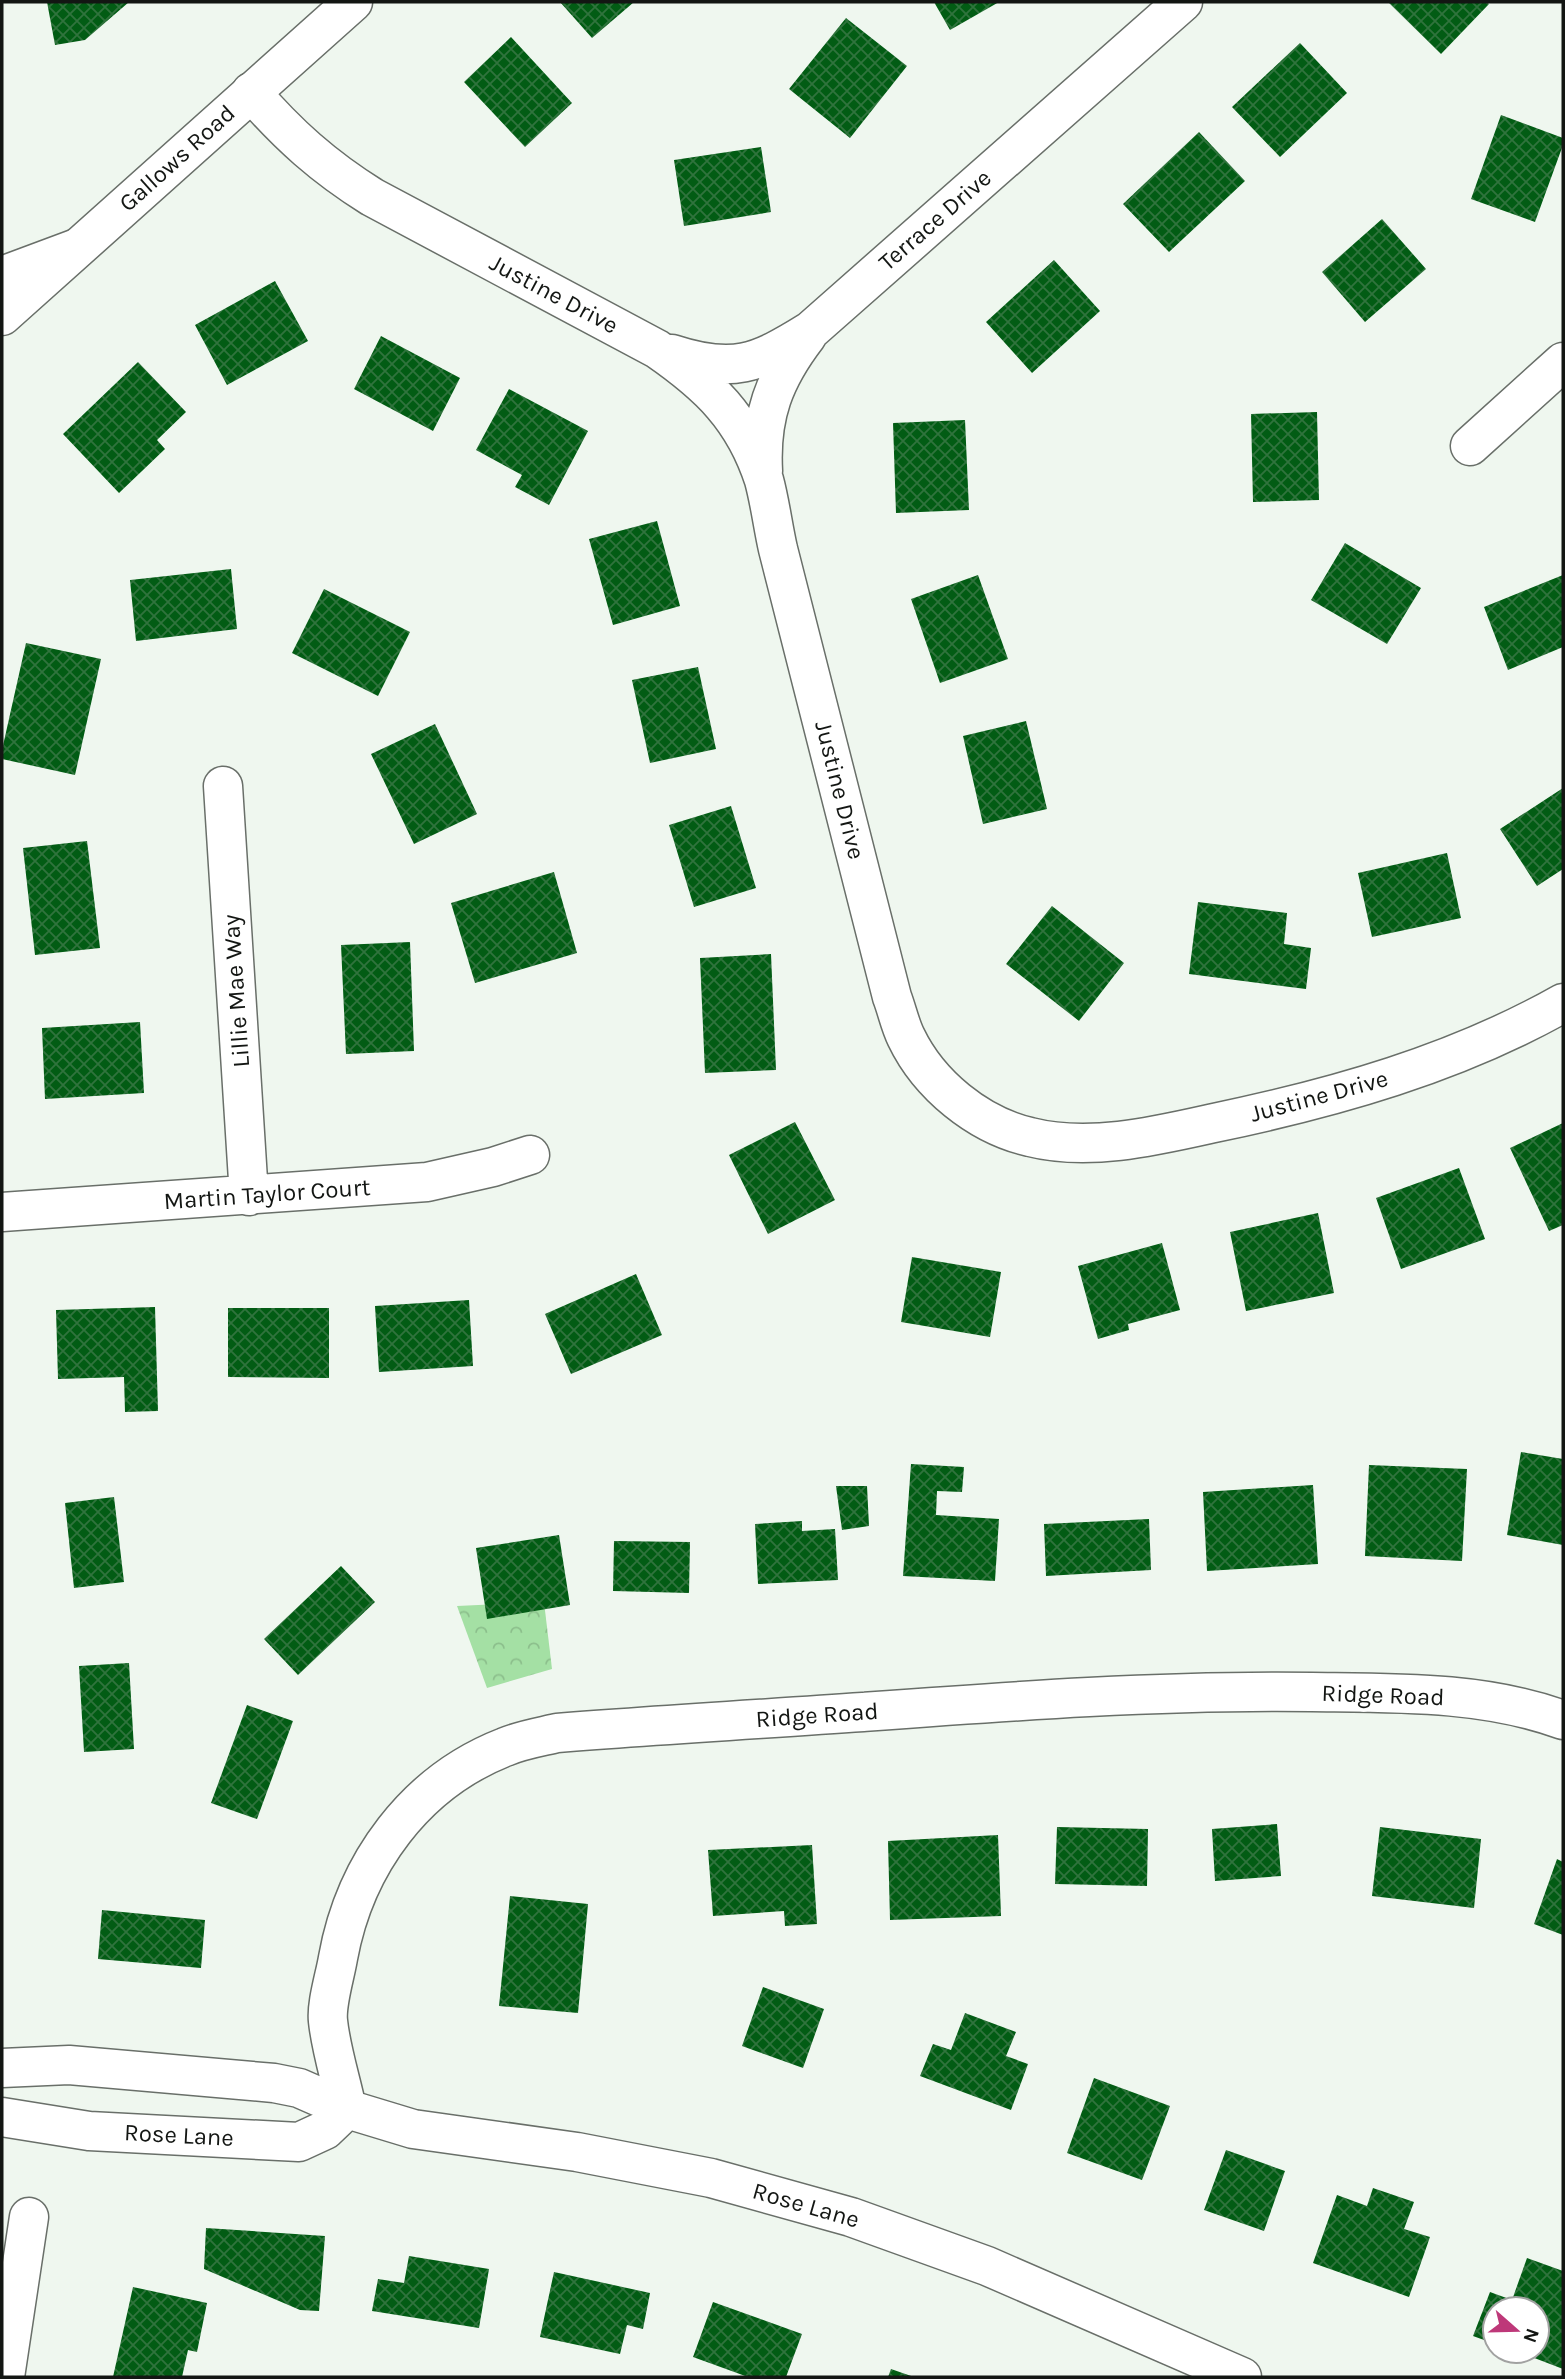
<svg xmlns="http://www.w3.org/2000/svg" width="1565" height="2379" viewBox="0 0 1565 2379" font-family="Karla,sans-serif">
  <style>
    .forest { fill: url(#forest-crowns) }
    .building { fill: url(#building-cross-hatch) }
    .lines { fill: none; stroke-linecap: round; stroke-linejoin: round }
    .minor-casing { stroke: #696f69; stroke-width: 41 }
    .secondary-casing { stroke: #696f69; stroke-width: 41 }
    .primary-casing { stroke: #696f69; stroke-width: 41 }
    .minor { stroke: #fff; stroke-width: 38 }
    .secondary { stroke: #fff; stroke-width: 38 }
    .primary { stroke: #fff; stroke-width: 38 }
    .labels { text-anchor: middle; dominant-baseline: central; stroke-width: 7; stroke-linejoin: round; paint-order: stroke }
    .street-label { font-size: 24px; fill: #131613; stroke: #fff }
  </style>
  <defs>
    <pattern id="forest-crowns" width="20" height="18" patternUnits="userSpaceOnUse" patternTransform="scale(1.75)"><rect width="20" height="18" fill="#a4e0a4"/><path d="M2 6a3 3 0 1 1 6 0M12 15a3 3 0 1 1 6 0" fill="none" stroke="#8cbf8c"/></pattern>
    <pattern id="building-cross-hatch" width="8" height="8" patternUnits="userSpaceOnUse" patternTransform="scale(1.75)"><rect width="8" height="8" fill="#025c14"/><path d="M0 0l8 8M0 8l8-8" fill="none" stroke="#30733d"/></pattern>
  </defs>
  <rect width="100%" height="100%" fill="#eff7ef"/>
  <path class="forest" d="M544,1602L552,1669L487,1688L457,1606Z"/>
  <path class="building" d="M47,2H129L85,40L55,45Z
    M560,2H634L592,38Z
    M934,2H999L950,30Z
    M1388,2H1487L1489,4L1441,54Z
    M846,18L907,66L850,138L789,89Z
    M511,37L572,103L525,147L464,82Z
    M1300,43L1347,93L1280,157L1232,107Z
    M1501,115L1563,138V145L1535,222L1471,199Z
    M1199,132L1245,181L1169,252L1123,204Z
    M761,147L771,212L684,226L674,160Z
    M1382,219L1426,269L1365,322L1322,272Z
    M1054,260L1100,311L1032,373L986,322Z
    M275,281L308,341L227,385L195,325Z
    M381,336L460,378L433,431L354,389Z
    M138,362L186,412L157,440L165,449L119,493L63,434Z
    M509,389L588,431L549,505L515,487L522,475L476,450Z
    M1317,412L1319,500L1253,502L1251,414Z
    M965,420L969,510L896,513L893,423Z
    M657,521L680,606L613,625L589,539Z
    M1345,543L1421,588L1387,644L1311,600Z
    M231,569L237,629L136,641L130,580Z
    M978,575L1008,659L940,683L911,599Z
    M1563,575V647L1508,670L1484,607Z
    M324,589L410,632L378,696L292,653Z
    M26,643L101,659L75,775L2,759V750Z
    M698,667L716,749L650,763L632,680Z
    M1026,721L1047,809L983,824L963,736Z
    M435,724L477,814L414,844L371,754Z
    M1563,788V869L1537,886L1500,829Z
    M731,806L756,888L694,907L669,825Z
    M87,841L100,948L35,955L23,848Z
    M1447,853L1461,918L1372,937L1358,873Z
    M554,872L577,953L475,983L451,903Z
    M1198,902L1287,913L1284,944L1311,948L1306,989L1189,974Z
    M1052,906L1124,963L1079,1021L1006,964Z
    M410,942L414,1051L346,1054L341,945Z
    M771,954L776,1070L705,1073L700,958Z
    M140,1022L144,1093L45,1099L42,1028Z
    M795,1122L835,1200L768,1234L729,1155Z
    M1563,1123V1225L1549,1231L1510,1148Z
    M1459,1168L1485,1239L1401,1269L1376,1198Z
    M1318,1213L1334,1293L1246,1311L1230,1232Z
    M1162,1243L1180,1310L1128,1324L1129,1330L1098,1339L1078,1266Z
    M912,1257L1001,1272L990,1337L901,1322Z
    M636,1274L662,1335L571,1374L545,1314Z
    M469,1300L473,1366L379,1372L375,1306Z
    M155,1307L158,1411L125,1412L124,1377L58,1379L56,1310Z
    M228,1308H329V1378L228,1377Z
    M1521,1452L1563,1459V1545L1507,1535Z
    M911,1464L964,1467L962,1492L937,1491L936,1515L999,1519L995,1581L903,1576Z
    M1369,1465L1467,1469L1462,1561L1365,1556Z
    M1313,1485L1318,1564L1207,1571L1203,1492Z
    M836,1486H867L869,1526L842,1530Z
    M114,1497L124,1582L74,1588L65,1503Z
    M1149,1519L1151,1570L1046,1576L1044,1524Z
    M802,1521V1531L835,1529L838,1580L758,1584L755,1524Z
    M559,1535L570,1605L487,1619L476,1548Z
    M614,1541L690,1542L689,1593L613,1591Z
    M341,1566L375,1602L298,1675L264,1639Z
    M129,1663L134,1749L84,1752L79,1666Z
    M247,1705L293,1721L257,1819L211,1803Z
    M1277,1824L1281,1876L1215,1881L1212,1829Z
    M1057,1827L1148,1829L1147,1886L1055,1884Z
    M1380,1827L1481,1839L1474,1908L1372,1896Z
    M998,1835L1001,1916L890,1920L888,1841Z
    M812,1845L817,1924L785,1926L784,1911L713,1916L708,1850Z
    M1557,1859L1563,1862V1935L1534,1924Z
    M510,1896L588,1904L578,2013L499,2006Z
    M102,1910L205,1920L201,1968L98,1959Z
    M763,1987L824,2009L803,2068L742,2046Z
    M965,2013L1016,2032L1006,2056L1028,2064L1011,2110L920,2076L933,2044L951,2050Z
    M1094,2078L1170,2106L1142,2180L1067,2153Z
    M1226,2150L1285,2171L1264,2231L1204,2210Z
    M1373,2188L1414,2202L1404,2229L1430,2237L1409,2297L1313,2263L1337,2195L1367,2206Z
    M206,2228L325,2236L319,2311L300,2310L204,2269Z
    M409,2256L489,2269L479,2328L372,2311L378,2279L404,2283Z
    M1527,2258L1563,2271V2369L1516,2351H1537V2309H1495V2344L1473,2336L1490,2292L1512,2300Z
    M554,2272L650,2293L643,2329L627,2325L620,2354L540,2337Z
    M133,2287L207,2303L197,2352L188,2350L182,2377H113Z
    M713,2302L802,2334L786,2377H748L693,2357Z
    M891,2369L914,2377H888Z"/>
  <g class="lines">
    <defs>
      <path id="minor" d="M251,92C288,135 324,167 372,197L657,349C709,385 744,418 764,480C770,502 773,527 778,549L892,997C897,1010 900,1025 906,1037C929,1085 978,1125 1030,1137C1089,1152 1156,1136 1214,1123C1334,1098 1455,1064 1563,1003
        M672,354C733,374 757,364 810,331L1183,2
        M1470,446L1563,362
        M763,471C760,416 774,379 807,336
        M223,786L249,1196
        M2,1212L427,1182L493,1167L530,1155
        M2,2068L69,2065L274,2083L299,2088L347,2109L413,2129L577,2152L711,2178L851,2217L987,2266L1242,2377
        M347,2109C341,2080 331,2050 328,2021C326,2004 335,1976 338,1958C355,1864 415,1782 505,1747C521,1740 540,1737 557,1733C659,1725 761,1719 863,1712C1013,1701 1162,1690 1312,1692C1395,1693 1484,1691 1563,1720
        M2,2117L89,2131L299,2142L325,2130L347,2109
        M5,2377L29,2217"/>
      <path id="secondary" d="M2,316L353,2"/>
      <path id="primary" d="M2,276L77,248"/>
    </defs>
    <use href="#minor" class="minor-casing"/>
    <use href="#secondary" class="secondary-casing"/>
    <use href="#primary" class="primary-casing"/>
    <use href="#minor" class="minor"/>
    <use href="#secondary" class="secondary"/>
    <use href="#primary" class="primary"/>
  </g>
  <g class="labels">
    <g class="street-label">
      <text transform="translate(177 158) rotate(-42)">Gallows Road</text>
      <text transform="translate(935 220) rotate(-41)">Terrace Drive</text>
      <text transform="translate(554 294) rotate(28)">Justine Drive</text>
      <text transform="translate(840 790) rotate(76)">Justine Drive</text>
      <text transform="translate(236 991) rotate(-94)">Lillie Mae Way</text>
      <text transform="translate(1319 1096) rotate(-15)">Justine Drive</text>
      <text transform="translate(267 1194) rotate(-4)">Martin Taylor Court</text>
      <text transform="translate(1383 1695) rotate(2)">Ridge Road</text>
      <text transform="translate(817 1715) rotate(-4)">Ridge Road</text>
      <text transform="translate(179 2135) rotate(3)">Rose Lane</text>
      <text transform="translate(806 2205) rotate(16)">Rose Lane</text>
    </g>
  </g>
  <rect width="1565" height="2379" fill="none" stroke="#131613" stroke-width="7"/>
  <g transform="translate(1516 2330) rotate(110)"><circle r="33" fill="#ffffff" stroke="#a1a2a1" stroke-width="2"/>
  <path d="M0-5L12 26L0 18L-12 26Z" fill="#be3879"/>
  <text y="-10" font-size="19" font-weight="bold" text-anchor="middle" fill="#131613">N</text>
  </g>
</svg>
